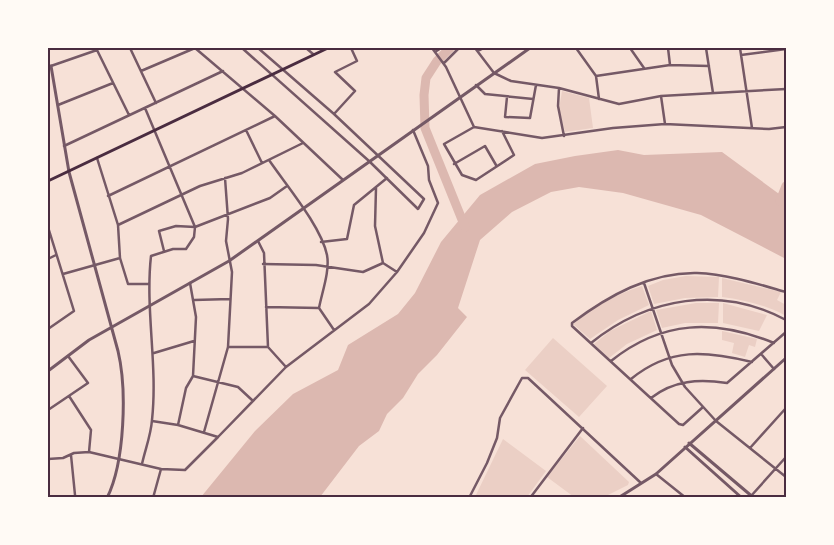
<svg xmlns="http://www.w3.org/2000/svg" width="834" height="545" viewBox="0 0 834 545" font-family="'Noto Sans',sans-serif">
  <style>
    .green { fill: #ebcfc5 }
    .water { fill: #dcb8b0 }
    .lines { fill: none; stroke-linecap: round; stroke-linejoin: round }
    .river { stroke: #dcb8b0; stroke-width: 9 }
    .minor { stroke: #755966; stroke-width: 2.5 }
    .tertiary { stroke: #755966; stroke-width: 3 }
    .secondary { stroke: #4a2c40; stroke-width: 3 }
    .neatline { fill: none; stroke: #4a2c40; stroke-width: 2 }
  </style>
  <rect width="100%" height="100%" fill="#f7e1d7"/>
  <path class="green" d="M562,91L589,98L593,128L565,132L559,109Z
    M686,276L719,277L718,297L685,298L654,304L648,286L663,280Z
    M722,278L781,292L777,300L786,305V316C766,305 745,300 722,297Z
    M642,286L649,305L618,320L590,339L573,324C594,307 616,294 642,286Z
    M696,303H719L718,323H685L662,328L656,310Z
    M723,303L767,315L759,331L723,323Z
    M651,311L657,330L627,344L609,358L594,344L610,331Z
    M722,331L757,339L755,347L749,345L745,357L732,353L734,343L722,340Z
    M553,338L607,386L579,417L525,370Z
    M580,436L629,482L628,485L604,497H574L547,477Z
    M503,439L546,471L527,497H475Z"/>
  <path class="water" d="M618,150L644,155L722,152L786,199V259L701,215L623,193L579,187L551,192L512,212L480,240L458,308L467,317L437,355L418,374L403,398L387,414L379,431L359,446L320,497H201L255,431L293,394L338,370L348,345L398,314L415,293L441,242L480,195L535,164L575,156Z"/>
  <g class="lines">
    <path class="river" d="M450,48L437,61L426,78L424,95L425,128L465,227
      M780,201L786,186"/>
    <path class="minor" d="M96,48L129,115
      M130,48L156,103
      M195,48L275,116L343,180
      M242,48L369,161L418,209L424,199L334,114L258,48
      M306,48L313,54
      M432,48L446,67L474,127L542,138L613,128L665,124L769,129L786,127
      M475,48L494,73L511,81L559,88L619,104L661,96L786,89
      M576,48L596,76L599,99
      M630,48L644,68
      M668,48L670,65
      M706,48L713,93
      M740,48L752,128
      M478,51L484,48
      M435,52L441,48
      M741,55L786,49
      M444,63L459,48
      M48,67L97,50
      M141,71L195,48
      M596,76L670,65L709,66
      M476,85L485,94L533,99
      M559,88L558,106L564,136
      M661,96L665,124
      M507,97L505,117L530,118L536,85
      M58,105L113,83
      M334,114L355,91L335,72L357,61L351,48
      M474,127L444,144L462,175L476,180L514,155L502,131
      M246,130L262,163
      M64,146L223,71
      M97,158L118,225L120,258L128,284H148
      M269,160C286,185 321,226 327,255C330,271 322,292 319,308L334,330
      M454,164L485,146L496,165
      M376,188L375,226L383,263L397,272
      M108,196L275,116
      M118,225L200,186L242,173L303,143
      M48,227L74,311L48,329
      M258,241L264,253L268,347L286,367
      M321,242L347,239L354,205L387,178
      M164,251L159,231L176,226L195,227L270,198L287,186
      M48,259L56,255
      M263,264L316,265L363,272L383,263
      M63,274L120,258
      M644,283L672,365L685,387L716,421L786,477
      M194,300L230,299
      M266,307L319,308
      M591,343C648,297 721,285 786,320
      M228,347H268
      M154,353L194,341
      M762,355L774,369
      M611,361C662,320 715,319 774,343
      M193,376L238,387L252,400
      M631,379C670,347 706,351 752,362
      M69,396L91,430L89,452
      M651,398C674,380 699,379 727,383L786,332
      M703,407L683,425L679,424L572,326V323C608,296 650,272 697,273C727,274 758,284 786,292
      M48,410L88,383L68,356
      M152,421L178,425L218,437L286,367L369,304L397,272L424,233L438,203L429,180L428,166L413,130
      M178,425L186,388L193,376L196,317L190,283
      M204,432L228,347L232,272L226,241L228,219L225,178
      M750,448L786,408
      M48,459L63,458L74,453L89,452L161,469L185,470L218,437
      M142,464C145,450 151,435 152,420C158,365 145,310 151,256L173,249H186L194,237L195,227L145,108
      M656,474L686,498
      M751,496L786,457
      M67,498L75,495L71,455
      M153,498L161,469
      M469,498L487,463L497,438L500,418L522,378H528L641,483
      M530,498L583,428"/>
    <path class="tertiary" d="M51,66L69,172L118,351C127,389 125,462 107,498
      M48,371L89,340L229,261L530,48
      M689,443L754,498
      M685,447L742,498
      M618,498L656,474L786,358"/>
    <path class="secondary" d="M48,181L328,48"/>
  </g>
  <rect width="834" height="545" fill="none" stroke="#fffaf5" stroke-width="98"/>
  <rect x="49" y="49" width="736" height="447" class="neatline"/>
</svg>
